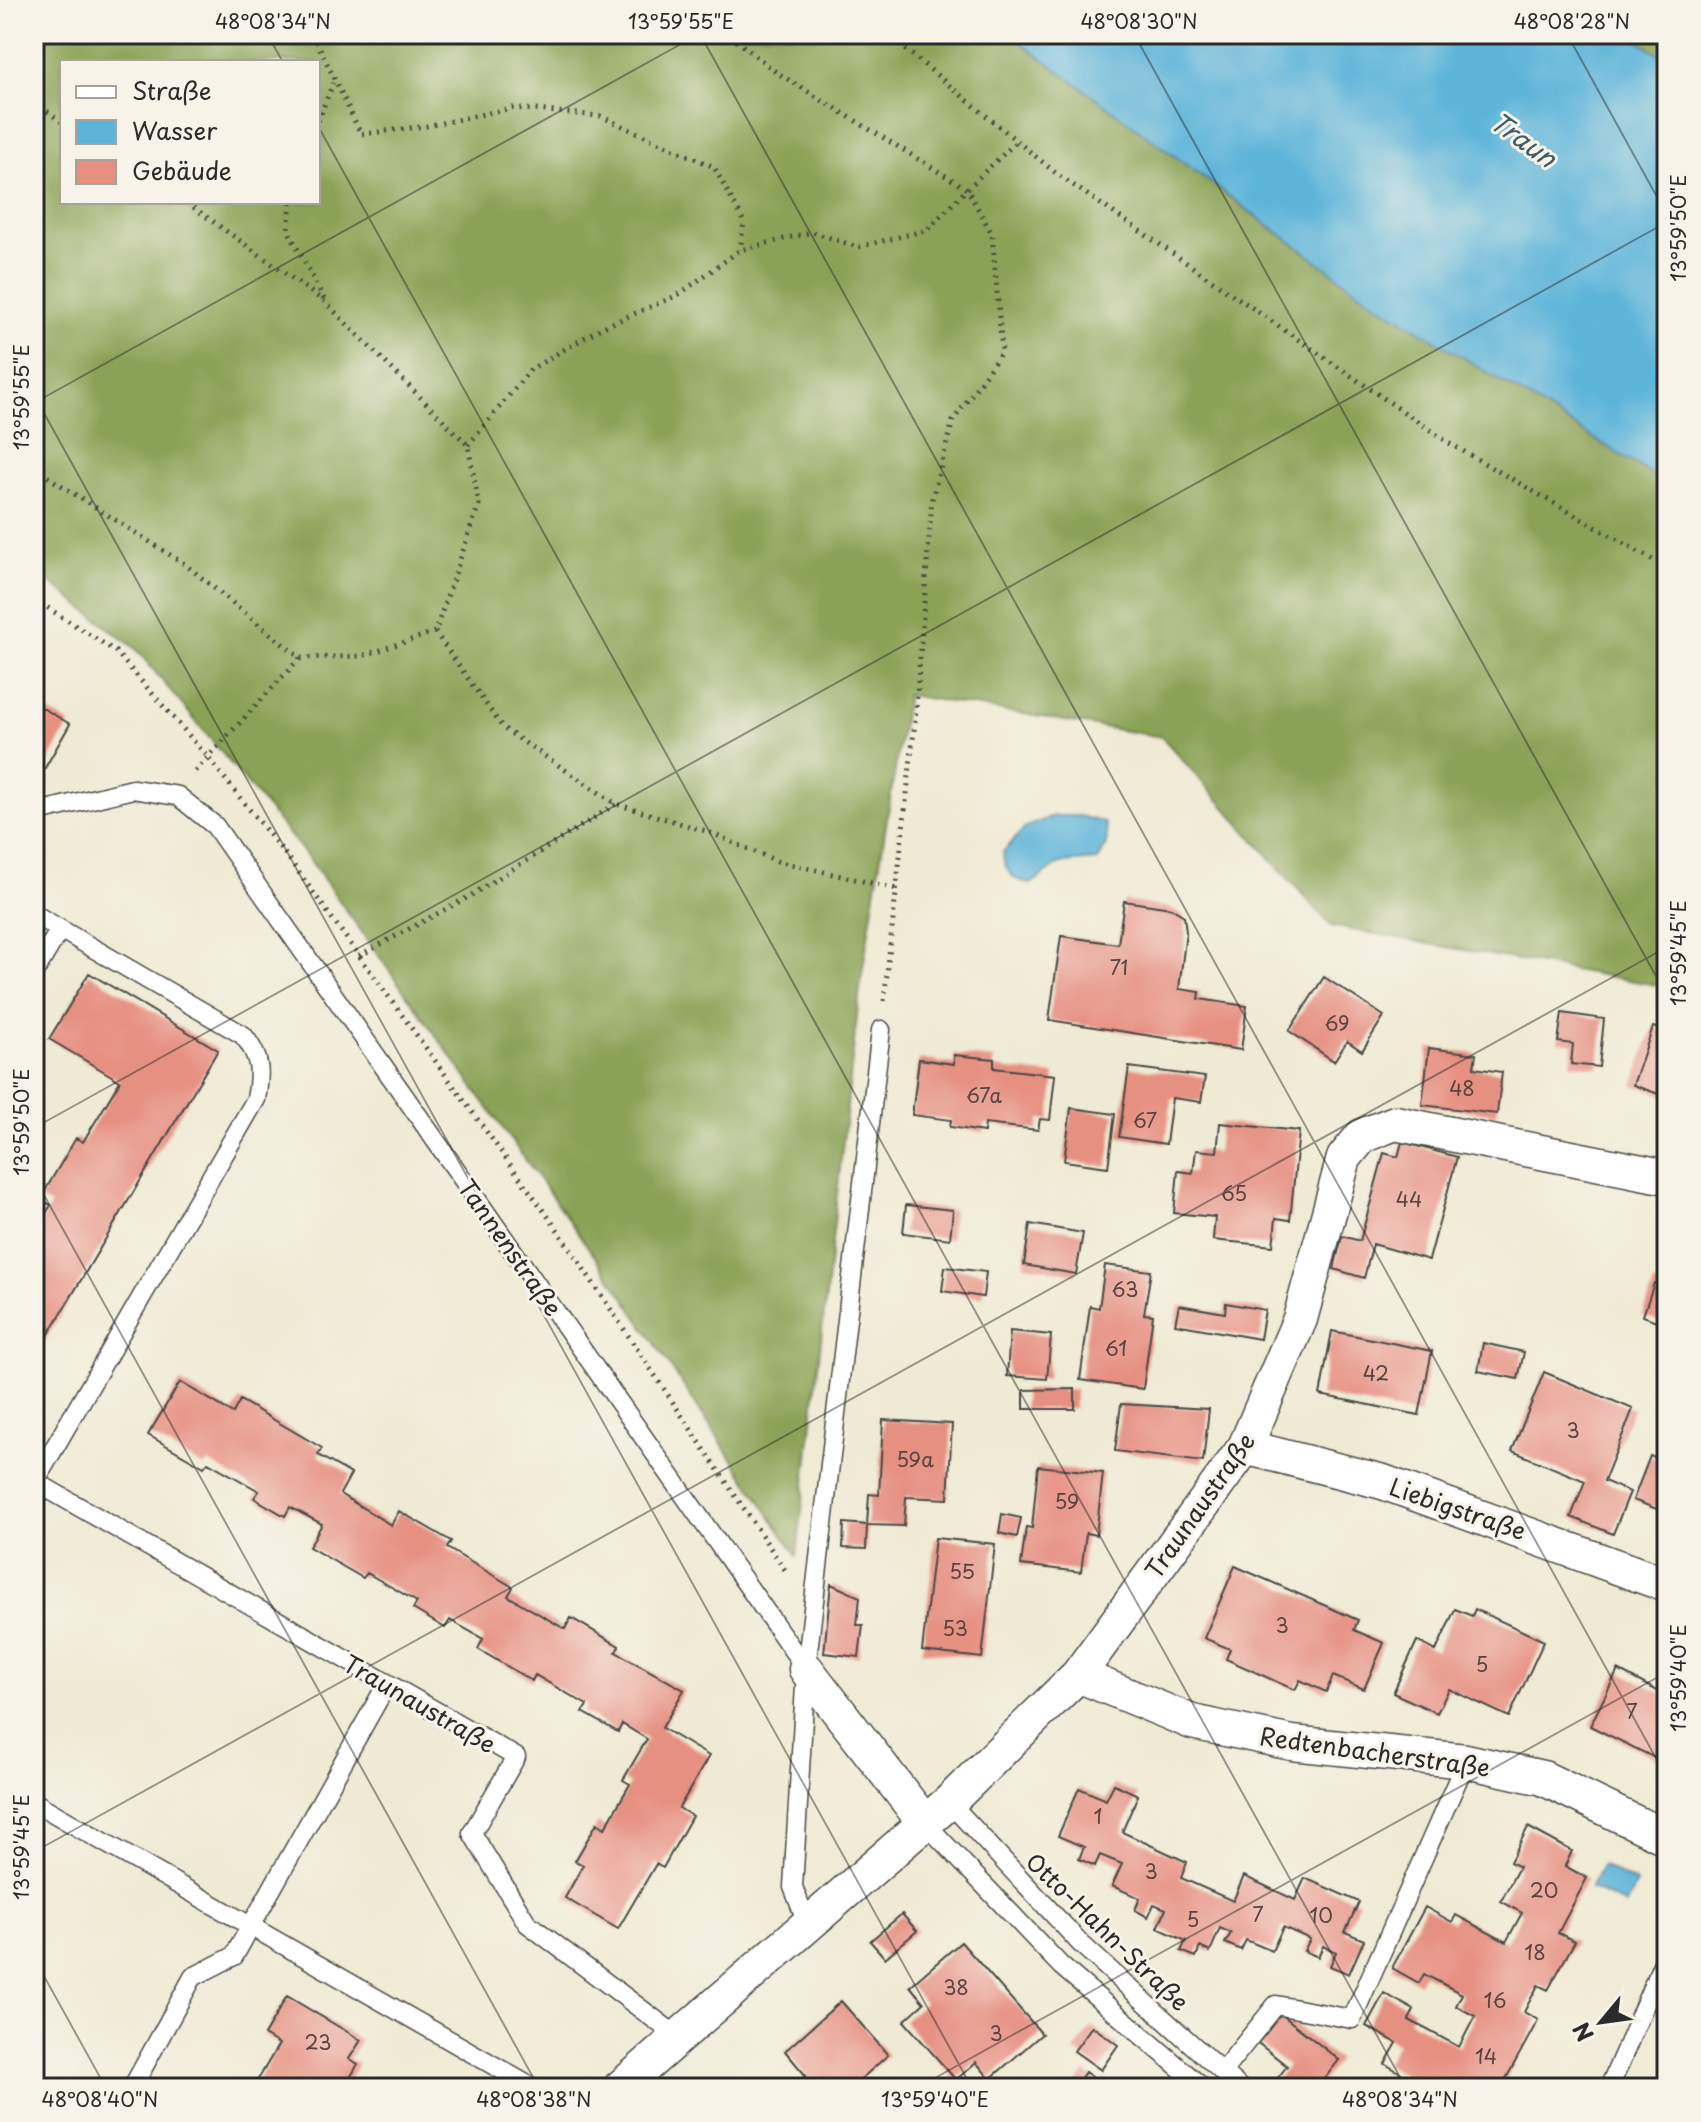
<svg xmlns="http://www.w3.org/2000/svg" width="1701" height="2122" viewBox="0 0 1701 2122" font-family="'Playpen Sans',sans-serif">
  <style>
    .forest { fill: #8aa254; stroke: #5a6640; stroke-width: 2; fill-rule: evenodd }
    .water { fill: #5cb4d9; stroke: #447082; stroke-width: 2 }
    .building { fill: #e69082 }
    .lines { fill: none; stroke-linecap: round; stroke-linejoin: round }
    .lane-casing { stroke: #484844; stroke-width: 21 }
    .street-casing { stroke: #484844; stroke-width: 37 }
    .path { stroke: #484844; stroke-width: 5; stroke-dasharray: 2 6; stroke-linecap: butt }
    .lane { stroke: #fff; stroke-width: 18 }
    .street { stroke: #fff; stroke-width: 34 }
    .ticks { fill: none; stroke: #2b2b2b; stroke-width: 2; stroke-opacity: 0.45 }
    .labels { text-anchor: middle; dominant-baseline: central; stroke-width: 6; stroke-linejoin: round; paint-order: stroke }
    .number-label { font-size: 20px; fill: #5a4441 }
    .street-label { font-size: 24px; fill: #2b2b2b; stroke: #f7f3e8 }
    .water-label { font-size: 26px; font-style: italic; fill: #3c5b68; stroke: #f7f3e8 }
    .neatline { fill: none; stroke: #2b2b2b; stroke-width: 3 }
    .ticks-label { font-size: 20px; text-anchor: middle; fill: #2b2b2b }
  </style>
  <rect width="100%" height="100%" fill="#f7f3e8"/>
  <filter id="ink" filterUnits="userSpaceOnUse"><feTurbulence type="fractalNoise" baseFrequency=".0125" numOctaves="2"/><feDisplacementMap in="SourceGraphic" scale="16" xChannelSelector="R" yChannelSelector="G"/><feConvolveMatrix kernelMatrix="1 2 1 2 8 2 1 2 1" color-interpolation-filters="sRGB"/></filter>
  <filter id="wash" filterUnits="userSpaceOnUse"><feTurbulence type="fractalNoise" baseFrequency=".006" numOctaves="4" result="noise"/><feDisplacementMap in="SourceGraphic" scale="32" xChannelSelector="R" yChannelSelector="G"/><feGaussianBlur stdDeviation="1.8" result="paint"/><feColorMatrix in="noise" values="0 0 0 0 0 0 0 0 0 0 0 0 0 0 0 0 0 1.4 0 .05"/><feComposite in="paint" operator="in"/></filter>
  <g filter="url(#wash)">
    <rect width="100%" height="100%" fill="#efead3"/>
    <path class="forest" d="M34,34H1009L1366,297L1667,484V987L1331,926L1162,737L907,695L861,980L797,1556L624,1297L307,856L137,650L34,570ZM62,62H318V202H62Z
      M1627,34H1667V60Z"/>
    <path class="water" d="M1009,34H1627L1667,60V484L1366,297Z
      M1054,816H1080L1105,823C1109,839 1107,846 1098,860L1060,863L1031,884C1012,881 1004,871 1003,852L1026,827Z
      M1602,1865L1636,1883L1626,1905L1590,1888Z"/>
    <g id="blocks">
      <path class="building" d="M34,703L70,724L41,775L34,770Z
        M1124,901L1171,908L1184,916L1186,932L1179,989L1200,992L1199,999L1247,1006L1241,1050L1049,1020L1061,936L1118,944Z
        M89,973L218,1050L34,1359V1233L51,1205L40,1199L76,1138L83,1142L120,1081L49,1039Z
        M1324,977L1384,1016L1362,1051L1347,1041L1334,1061L1289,1031Z
        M1562,1013L1604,1019L1599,1067L1571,1064L1573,1044L1558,1042Z
        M1653,1027L1667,1032V1097L1633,1085Z
        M1429,1048L1476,1054L1474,1068L1502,1072L1497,1114L1422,1105Z
        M954,1055L994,1059V1068L1055,1075L1050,1120L1040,1119L1038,1130L985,1124L984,1132L950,1127L951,1120L912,1115L919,1059L954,1064Z
        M1129,1067L1205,1077L1201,1102L1172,1098L1166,1144L1119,1137Z
        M1071,1108L1115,1114L1108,1167L1064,1161Z
        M1220,1123L1299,1131L1290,1220L1276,1218L1273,1246L1213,1240L1215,1217L1174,1213L1178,1171L1193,1173L1196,1150L1217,1152Z
        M1402,1142L1457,1157L1429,1260L1373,1244L1364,1278L1334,1269L1342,1236L1360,1241L1384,1153L1398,1157Z
        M906,1205L953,1210L950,1239L903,1233Z
        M1030,1224L1083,1233L1076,1274L1024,1265Z
        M1105,1265L1151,1271L1144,1314L1153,1315L1143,1389L1080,1380L1090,1306L1099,1308Z
        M945,1267L986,1272L983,1297L942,1291Z
        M1654,1283L1667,1288V1325L1643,1316Z
        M1226,1303L1265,1310L1260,1339L1175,1324L1179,1305L1225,1313Z
        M1010,1331L1051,1335L1047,1379L1007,1376Z
        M1332,1331L1432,1351L1419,1415L1320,1395Z
        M1483,1343L1524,1352L1518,1379L1478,1371Z
        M1544,1372L1633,1409L1604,1481L1630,1492L1613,1534L1571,1517L1585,1481L1512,1451Z
        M180,1382L233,1413L240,1400L322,1448L318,1455L351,1474L340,1494L391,1525L399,1511L451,1541L447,1548L513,1587L508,1596L565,1629L571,1618L619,1646L616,1652L684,1690L662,1728L709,1756L679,1808L692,1816L663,1868L656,1864L618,1929L565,1898L583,1865L575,1861L597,1823L605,1828L630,1784L623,1780L647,1739L622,1724L618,1732L583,1712L587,1705L535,1675L532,1681L478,1649L483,1639L450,1620L445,1628L413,1609L417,1602L400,1592L367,1573L363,1578L309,1547L322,1524L290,1507L285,1516L254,1498L259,1491L208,1462L204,1467L148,1435Z
        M1075,1389V1409H1024V1390Z
        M1121,1404L1209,1409L1203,1462L1115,1451Z
        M883,1420L952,1424L948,1499L906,1497L904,1526L867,1525L869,1494L879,1495Z
        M1667,1445V1513L1633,1500L1650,1456L1661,1460Z
        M1038,1466L1103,1473L1096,1535L1086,1533L1081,1572L1021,1565L1026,1527L1032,1528Z
        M1002,1514L1021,1518L1017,1537L999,1533Z
        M844,1523L867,1525L866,1549L843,1548Z
        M935,1538L995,1544L982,1658L922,1651Z
        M1235,1566L1358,1620L1354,1630L1384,1643L1364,1689L1333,1676L1326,1692L1300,1680L1295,1690L1226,1659L1230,1649L1204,1638Z
        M831,1584L860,1597L857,1625H863L859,1657L824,1653Z
        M1455,1609L1472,1616L1475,1609L1544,1641L1509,1717L1449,1689L1437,1713L1393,1693L1417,1641L1436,1651Z
        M1618,1670L1667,1696V1764L1590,1726Z
        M1114,1784L1138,1795L1122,1832L1187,1862L1181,1878L1233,1901L1244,1876L1295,1900L1305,1878L1359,1902L1345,1932L1364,1940L1349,1974L1330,1966L1336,1952L1323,1946L1318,1957L1304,1951L1310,1939L1283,1927L1272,1951L1246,1940L1241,1950L1225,1943L1231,1933L1220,1928L1210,1952L1200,1947L1196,1957L1181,1951L1186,1941L1158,1928L1166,1909L1154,1904L1148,1917L1135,1910L1140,1898L1112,1886L1122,1864L1100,1855L1095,1866L1079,1859L1084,1847L1058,1836L1079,1788L1106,1800Z
        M1528,1827L1572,1851L1565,1866L1587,1878L1558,1933L1575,1941L1548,1990L1538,1985L1524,2012L1538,2020L1501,2088H1421L1422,2085L1385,2064L1397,2043L1366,2026L1384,1993L1414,2010L1409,2020L1459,2047L1475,2016L1456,2006L1462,1994L1424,1974L1419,1983L1392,1968L1425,1907L1452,1922L1456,1915L1506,1942L1522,1913L1501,1901L1519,1867L1510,1862Z
        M902,1914L917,1931L885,1958L870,1941Z
        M961,1942L1042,2034L990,2079L976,2062L956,2080L904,2021L924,2003L910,1986Z
        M287,1996L361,2040L349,2059L358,2064L344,2088H253L279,2044L264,2035Z
        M841,2001L888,2055L851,2088H793L806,2076L785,2051Z
        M1281,2014L1339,2060L1317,2088H1270L1287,2066L1258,2043Z
        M1092,2026L1118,2045L1101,2070L1074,2051Z
        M1085,2072L1101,2083L1104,2079L1118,2088H1074Z
        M233,2078L250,2088H227Z"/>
    </g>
  </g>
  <g filter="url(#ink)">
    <use href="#blocks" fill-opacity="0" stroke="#484844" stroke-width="2"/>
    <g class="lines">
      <defs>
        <path id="lane" d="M34,813L133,789L178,796L215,826L806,1669
          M34,914L243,1035C261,1057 261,1072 256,1099L34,1483
          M34,973L60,929
          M34,1481L516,1757L472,1833L527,1923L678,2037
          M34,1802L533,2088
          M949,1802L1081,1944L1240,2088
          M925,1823L1061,1966L1203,2088
          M807,1923L793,1887L806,1669L881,1030
          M1222,2072L1276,2005L1352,2019L1466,1761
          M132,2088L193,1977L234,1956L387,1684
          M1609,2088L1667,1953"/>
        <path id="street" d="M1245,1447L1383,1482L1667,1585
          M806,1669L925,1823
          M1078,1675L1192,1722L1292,1743L1466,1761L1543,1778L1667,1838
          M620,2088L949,1802L1078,1675L1245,1447L1300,1319L1344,1158L1362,1136L1395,1123L1667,1177"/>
      </defs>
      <use href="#lane" class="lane-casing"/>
      <use href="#street" class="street-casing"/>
      <path class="path" d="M313,34L361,134L427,126L513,108L600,116L714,167L744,222L740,250
        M887,34L1057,174L1449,443L1667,568
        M34,102L62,122
        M318,121L333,83
        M291,202L288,230L325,301
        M468,445L531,369L601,328L678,295L740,250L812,232L858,247L927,230L967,189L776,72L728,34
        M34,468L186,565L300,658L362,656L435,632L479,504L468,445L325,302L186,202
        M34,599L115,651L206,755L289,859L557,1229L787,1573
        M435,632L503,728L616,804L706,831L777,861L897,889
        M195,771L300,658
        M359,956L470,896L616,804
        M884,1001L915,721L932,499L953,421L1002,351L992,234L967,189L1017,141"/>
      <use href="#lane" class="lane"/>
      <use href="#street" class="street"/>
    </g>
  </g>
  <path class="ticks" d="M267,34L283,62M700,34L1667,1778M1134,34L1667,996M1567,34L1667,215M318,126L1406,2088M34,395L972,2088M34,403L699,34M34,1128L1667,222M34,1177L539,2088M34,1852L1667,947M34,1958L106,2088M917,2088L1667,1672"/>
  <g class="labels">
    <g class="number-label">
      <text x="1119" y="967">71</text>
      <text x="1337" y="1023">69</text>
      <text x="1462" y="1088">48</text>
      <text x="984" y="1095">67a</text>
      <text x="1145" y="1120">67</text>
      <text x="1234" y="1193">65</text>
      <text x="1409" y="1199">44</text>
      <text x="1125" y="1289">63</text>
      <text x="1116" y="1348">61</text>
      <text x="1376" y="1373">42</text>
      <text x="1573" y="1430">3</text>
      <text x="915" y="1459">59a</text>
      <text x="1067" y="1501">59</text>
      <text x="962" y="1571">55</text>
      <text x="1282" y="1625">3</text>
      <text x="955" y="1628">53</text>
      <text x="1482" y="1664">5</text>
      <text x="1632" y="1711">7</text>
      <text x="1098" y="1816">1</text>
      <text x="1151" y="1871">3</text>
      <text x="1544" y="1890">20</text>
      <text x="1258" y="1914">7</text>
      <text x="1321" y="1915">10</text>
      <text x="1193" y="1919">5</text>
      <text x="1535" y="1952">18</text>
      <text x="956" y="1987">38</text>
      <text x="1495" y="2000">16</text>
      <text x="996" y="2033">3</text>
      <text x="318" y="2042">23</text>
      <text x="1486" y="2056">14</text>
    </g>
    <g class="street-label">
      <text transform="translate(511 1247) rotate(55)">Tannenstraße</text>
      <text transform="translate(1199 1505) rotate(-55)">Traunaustraße</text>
      <text transform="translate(1458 1508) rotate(19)">Liebigstraße</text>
      <text transform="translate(420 1703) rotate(30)">Traunaustraße</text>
      <text transform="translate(1375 1751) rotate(8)">Redtenbacherstraße</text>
      <text transform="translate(1108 1931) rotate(44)">Otto-Hahn-Straße</text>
    </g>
    <g class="water-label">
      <text transform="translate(1524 139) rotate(36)">Traun</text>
    </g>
  </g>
  <rect width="1701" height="2122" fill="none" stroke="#f7f3e8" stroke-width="88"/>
  <rect x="60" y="60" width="260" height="144" fill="#f7f3e8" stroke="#a5a39c" stroke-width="2"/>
  <rect x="76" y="86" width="40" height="12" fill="#ffffff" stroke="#a5a39c" stroke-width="2"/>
  <text x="132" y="100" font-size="24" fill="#2b2b2b">Straße</text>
  <rect x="76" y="120" width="40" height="24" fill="#5cb4d9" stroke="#a5a39c" stroke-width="2"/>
  <text x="132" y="140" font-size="24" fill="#2b2b2b">Wasser</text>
  <rect x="76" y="160" width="40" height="24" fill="#e69082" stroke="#a5a39c" stroke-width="2"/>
  <text x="132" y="180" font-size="24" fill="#2b2b2b">Gebäude</text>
  <g transform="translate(1601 2022) rotate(241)" stroke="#f7f3e8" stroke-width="6" paint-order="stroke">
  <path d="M0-6L14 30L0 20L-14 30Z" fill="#2b2b2b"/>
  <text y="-12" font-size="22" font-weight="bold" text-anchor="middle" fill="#2b2b2b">N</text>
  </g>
  <rect x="44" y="44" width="1613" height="2034" class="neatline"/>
  <g class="ticks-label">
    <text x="273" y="29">48°08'34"N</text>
    <text x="681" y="29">13°59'55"E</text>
    <text x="1139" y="29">48°08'30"N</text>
    <text x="1572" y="29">48°08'28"N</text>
    <text transform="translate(1679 228) rotate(-90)" y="7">13°59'50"E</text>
    <text transform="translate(22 397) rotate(-90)" y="7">13°59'55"E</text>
    <text transform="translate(1679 953) rotate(-90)" y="7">13°59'45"E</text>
    <text transform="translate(22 1122) rotate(-90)" y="7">13°59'50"E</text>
    <text transform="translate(1679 1678) rotate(-90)" y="7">13°59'40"E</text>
    <text transform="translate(22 1847) rotate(-90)" y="7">13°59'45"E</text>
    <text x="100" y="2107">48°08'40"N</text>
    <text x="534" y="2107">48°08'38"N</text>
    <text x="935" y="2107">13°59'40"E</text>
    <text x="1400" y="2107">48°08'34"N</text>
  </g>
</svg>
